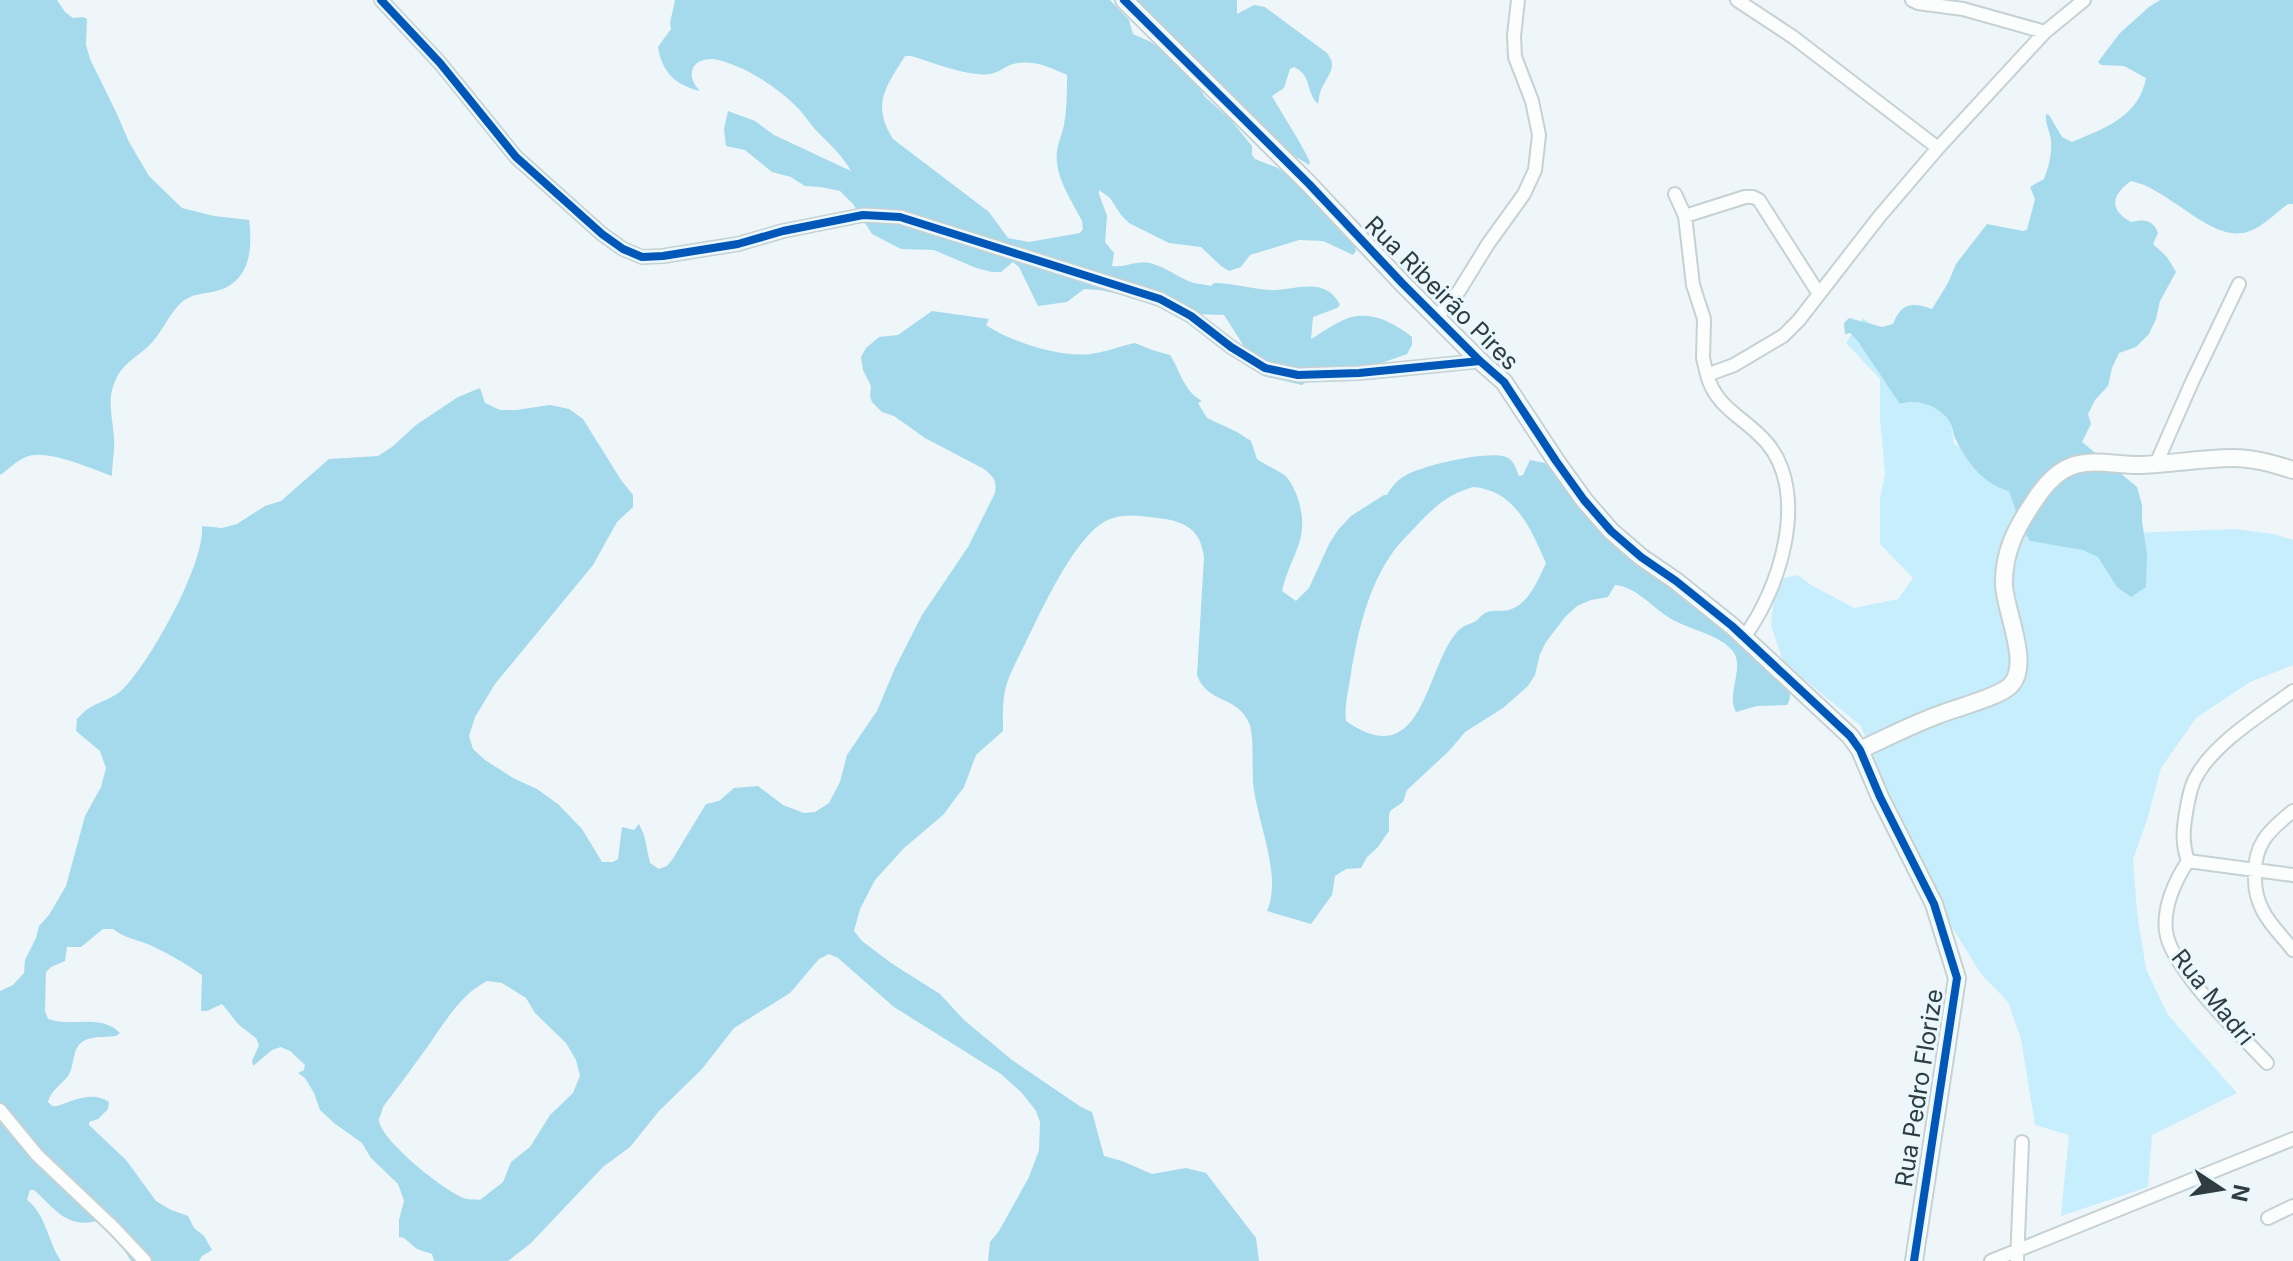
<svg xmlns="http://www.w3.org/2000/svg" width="2293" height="1261" viewBox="0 0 2293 1261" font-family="Inter,sans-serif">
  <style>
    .green { fill: #c6eefc }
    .forest { fill: #a4daec; fill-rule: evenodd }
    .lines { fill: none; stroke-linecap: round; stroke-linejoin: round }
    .minor-casing { stroke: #c6d1d4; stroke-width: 16 }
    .tertiary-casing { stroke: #c6d1d4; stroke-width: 20 }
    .minor { stroke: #fcfefe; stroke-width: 12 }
    .tertiary { stroke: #fcfefe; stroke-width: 16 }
    .cycleway-casing { stroke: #eaf8fd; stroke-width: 13 }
    .cycleway { stroke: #0057b8; stroke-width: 8 }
    .labels { text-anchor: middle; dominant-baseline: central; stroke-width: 6; stroke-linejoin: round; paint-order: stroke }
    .street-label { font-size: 24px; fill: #2f3d43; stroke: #eaf8fd }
  </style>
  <rect width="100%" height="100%" fill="#eef6f9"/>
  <path class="green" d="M1863,318L1945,380L1954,444L2132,533L2235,529L2273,534L2293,540V665L2250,682L2196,718L2161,768L2147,820L2133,859L2137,913L2146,969L2168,1015L2237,1093L2152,1135L2148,1187L2061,1216L2069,1135L2035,1125L2021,1039L2008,1002L1981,974L1952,927L1879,771L1861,726L1783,662L1771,625L1774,598L1784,578L1798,575L1811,585L1854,608L1898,599L1913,578L1880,544V499L1885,474L1880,419V379L1846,343Z"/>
  <path class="forest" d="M0,0H57L65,12L73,18L83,17L87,19L86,45L90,59L117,114L129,142L149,176L182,208L214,216L249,220C253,250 250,285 212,292C201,294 193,294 183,301C171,311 164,328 154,340C142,355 124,361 116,379C106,400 113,417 114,439C115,451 112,463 112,476C92,469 46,448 26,457C17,460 8,470 0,475Z
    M675,0H1110L1129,20L1133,34L1151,42L1185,66L1205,97L1230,119L1252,146V155L1255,159L1278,168L1288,176L1338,220L1354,240L1356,251L1353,255L1323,241L1299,240L1250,255L1241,267L1229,271L1221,266L1201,247L1169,243L1129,223L1121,215L1110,198L1099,190V194L1107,216L1105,242L1114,253L1112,266C1125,268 1137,260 1150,263C1164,267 1174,274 1186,280C1193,284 1203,284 1211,286L1214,283C1233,283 1251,289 1271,290C1295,291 1325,275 1340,305L1337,308L1313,317L1311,339C1323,332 1339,320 1352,317C1375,312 1395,324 1412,337V345L1407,354L1376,365L1319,373L1302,385L1263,376L1224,315L1192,314L1156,302L1100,290L1084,289L1067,302L1038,306L1019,267L1013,262L1001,272H992L976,268L934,250L901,249L872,234L853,204L840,191L821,187L805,186L791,177L772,172L745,150L726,146L724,129L728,111L755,121L774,135L851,171C840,152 828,143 814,128C809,122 804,115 799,109C783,93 762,78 743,69C734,65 722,60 713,59C691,58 685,76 700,91C675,85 662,72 658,47L671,29L670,23ZM905,56H911C932,62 968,77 990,74C999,73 1005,66 1013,64C1032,59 1050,67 1067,75C1067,92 1067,108 1064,125C1061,138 1055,149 1057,163C1059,183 1073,203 1082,221L1083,229L1080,233L1029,242L1008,238L989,212L893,139C871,104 886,87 905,56Z
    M1134,0H1237V14L1254,5L1265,7L1327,53C1337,66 1330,72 1324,84C1320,90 1319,97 1318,104C1306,93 1312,75 1294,67L1290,69L1284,88L1272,96C1285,119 1299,139 1310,162L1309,165L1280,147Z
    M2160,0H2293V204H2288C2276,213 2261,228 2247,232C2211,243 2169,188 2131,181C2111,195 2109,210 2131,222C2143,219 2153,219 2158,233L2153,244L2167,257L2176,272L2160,301L2156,319L2149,334L2136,347L2119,353L2112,368L2108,386L2095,400L2088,414L2091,424L2082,442L2137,487L2142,505V521L2147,555L2146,587L2131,597L2117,587L2098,557L2083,550L2030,541L2021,526L2009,491C1984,484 1968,464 1956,440C1953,435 1953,427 1950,422C1940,406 1917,398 1900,404L1857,340L1850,333L1845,334L1844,323L1849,318L1882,327L1893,324C1901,303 1912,302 1932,309L1948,283L1956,264L1987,224L2023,231L2027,230L2035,199L2030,187L2044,179C2049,167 2052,153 2051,140C2050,131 2045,124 2046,114L2049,115L2062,137L2072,142C2103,129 2139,117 2146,78L2124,66L2101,65L2098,62L2120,33L2149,7Z
    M932,311L989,319L986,325C1011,342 1061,358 1091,354C1106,352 1120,346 1135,343L1152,350L1170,355C1181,372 1183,390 1202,401L1198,403L1207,418L1237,432L1251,441L1257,459C1265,465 1276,469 1284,475C1290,479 1294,489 1297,496C1312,539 1291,552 1282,591L1296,601L1309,588L1329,544L1338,530L1351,516L1384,495H1387C1390,489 1397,480 1403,477C1418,466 1489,450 1506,457C1514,460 1516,469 1519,476L1523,475L1530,460L1545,463L1578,501L1783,681C1789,690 1793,695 1787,705L1757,706L1736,712C1727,696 1741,675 1736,657C1734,651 1729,647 1724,643C1707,631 1685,628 1668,617C1651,606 1635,586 1615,585L1608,597L1591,600L1577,606L1566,616L1546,642L1540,654L1535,675L1528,686L1503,708L1465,732L1449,751L1407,790L1403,802L1390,811L1389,816V831L1378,847L1367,857L1361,868L1346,869L1335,876L1332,895L1311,924L1267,911C1282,877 1259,826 1254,790C1251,773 1255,736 1249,723C1236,694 1208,705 1197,675L1204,557C1201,533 1189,523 1165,519C1148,517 1126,512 1110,519C1076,532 1041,612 1025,644C1019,656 1012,669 1007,683C1002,699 1003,714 1003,731L976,755L964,787L943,815L904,848L875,880L860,909L854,931L862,941L891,963L940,994L964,1020L1012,1060L1081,1107L1092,1112L1104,1156L1122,1161L1152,1174L1186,1168L1206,1173L1256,1238L1259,1261H988L990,1242L999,1231L1029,1177L1039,1150L1040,1122L1036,1111L1022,1093L1001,1074L894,1007L838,958L829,954L819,959L790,993L734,1028L702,1069L659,1111L630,1147L603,1167L531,1243L508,1261H434L432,1254L417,1249L404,1238L399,1237V1220L404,1201L398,1184L371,1158L362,1143L334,1123L320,1110L314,1093L305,1078L298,1073L304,1070L305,1065L290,1051L281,1047L272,1050L253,1066L252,1061L259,1045L256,1038L239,1025L222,1004L207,1011H201L202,975C185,963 169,954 150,945C136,939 124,938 113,929H103L81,947H67L65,961L51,967L46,972L45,1011L48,1019C72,1028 100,1013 120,1033L116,1036C97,1038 78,1034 74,1057C72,1064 72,1070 68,1076C61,1085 51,1090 48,1102L52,1106H57C76,1100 92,1091 109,1102L108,1109L98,1119L89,1122V1125L126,1160L156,1201L171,1210L188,1216L194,1228L204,1236L212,1250L202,1256L199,1261H131L113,1232L100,1220C68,1230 56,1210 34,1190H30L27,1200C46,1214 48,1242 61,1261H0V991L13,985L24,973L25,960L36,938L39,926L49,915L66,886L85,816L101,787L106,768L100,751L76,731L77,719C81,715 85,710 91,707C101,701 114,698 123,689C150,662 205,564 202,526L222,528L237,524L265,506L281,501L329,459L378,456L392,447L416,425L458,397L480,388L485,403L500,410H516L550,405L569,409L583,419L621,480L633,495V507L617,522L593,565L495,684L475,717L469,736L473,749L485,760L513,778L537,789L559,805L582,829L602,862H613L618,859L622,827L634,830L639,824L644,835L650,863L659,869L667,866L672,860L706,804L719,801L734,788L758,786L783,805L804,813L815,812L829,803L840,782L847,755L877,711L895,668L922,615L968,547L995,493C997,481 994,477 984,469L925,438L894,416L882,412L872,402L870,396L871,386L863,370L861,357L866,348L879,337L898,335ZM1473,487C1515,490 1531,529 1546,563C1538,580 1529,604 1509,610C1501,612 1492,609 1485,613C1481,615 1479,619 1476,621C1471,624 1464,625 1460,629C1425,661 1426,777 1346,721C1344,705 1349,689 1351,673C1358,631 1368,587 1393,552C1400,542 1410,533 1418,524C1437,505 1447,495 1473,487ZM487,981L502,983L526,998L535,1013L566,1043L576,1060L580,1076L573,1093L550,1115L530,1147L511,1162L503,1182L480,1200C476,1199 471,1200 467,1199C449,1195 378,1139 379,1119C379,1119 383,1108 383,1107C398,1087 413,1067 428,1046C445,1022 460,995 487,981Z"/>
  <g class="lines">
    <defs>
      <path id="minor" d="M381,0L440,63L516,157L602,234L623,249L642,257L663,256L738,244L783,231L863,215L900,217L1160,299L1191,316L1231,347L1265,368L1298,375L1359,373L1480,361
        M1737,0L1793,37L1938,148
        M1912,0L1918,3L1963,9L2045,32
        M1675,194L1685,216L1693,285L1704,319L1703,358L1707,375
        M1685,216L1745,197H1753L1759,200L1819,294
        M1437,317L1459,291L1488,244L1524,194L1535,170L1539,135L1532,101L1515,57L1514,36L1518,0
        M2156,464L2192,382L2239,284
        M1744,637C1780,589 1810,494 1767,443C1745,417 1717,410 1707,375L1734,365L1783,336L1799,320L1879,217L1938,148L2045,32L2084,0
        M2293,811C2268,831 2253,845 2255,879C2255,890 2257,899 2262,909C2269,924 2283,937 2293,950
        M2188,861L2293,875
        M2267,1063C2241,1035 2170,968 2166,931C2163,906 2175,881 2188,861C2182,844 2183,830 2186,813C2188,801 2190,787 2196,777C2214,743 2262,714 2293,691
        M0,1110L37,1155L114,1228L145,1261
        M2268,1218L2293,1206
        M1991,1261L2293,1139
        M2017,1261L2022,1142"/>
      <path id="tertiary" d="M1124,0L1309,184L1402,283L1480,361L1504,382L1556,461L1584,500L1611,531L1641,557L1676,581L1732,626L1850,736L1860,750L1880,797L1934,904L1957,978L1914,1261
        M1860,750C1886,738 1911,725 1938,715C1955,708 2000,697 2011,685C2031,664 2005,611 2004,585C2003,552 2017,526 2035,500C2044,486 2058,470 2075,465C2097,459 2120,466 2142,465C2172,464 2203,458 2233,458C2254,458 2274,464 2293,470"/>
    </defs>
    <use href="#minor" class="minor-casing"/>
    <use href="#tertiary" class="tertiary-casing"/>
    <use href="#minor" class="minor"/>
    <use href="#tertiary" class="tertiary"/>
    <defs>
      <path id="cycleway" d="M381,0L440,63L516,157L602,234L623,249L642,257L663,256L738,244L783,231L863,215L900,217L1160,299L1191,316L1231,347L1265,368L1298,375L1359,373L1480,361
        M1124,0L1309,184L1402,283L1480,361L1504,382L1556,461L1584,500L1611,531L1641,557L1676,581L1732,626L1850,736L1860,750L1880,797L1934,904L1957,978L1914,1261"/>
    </defs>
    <use href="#cycleway" class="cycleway-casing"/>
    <use href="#cycleway" class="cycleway"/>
  </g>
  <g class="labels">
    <g class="street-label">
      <text transform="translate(1442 293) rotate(45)">Rua Ribeirão Pires</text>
      <text transform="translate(2213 997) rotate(51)">Rua Madri</text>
      <text transform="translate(1919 1088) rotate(-81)">Rua Pedro Florize</text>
    </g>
  </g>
  <g transform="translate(2221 1189) rotate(102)" stroke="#eaf8fd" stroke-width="6" paint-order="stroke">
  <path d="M0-6L14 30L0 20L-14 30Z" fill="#2f3d43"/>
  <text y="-12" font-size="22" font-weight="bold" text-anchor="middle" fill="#2f3d43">N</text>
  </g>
</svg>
